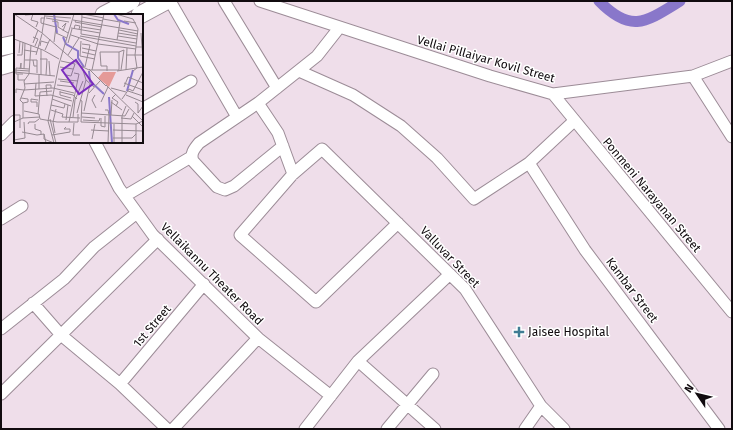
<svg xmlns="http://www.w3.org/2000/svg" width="733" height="430" viewBox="0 0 733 430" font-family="'Fira Sans',sans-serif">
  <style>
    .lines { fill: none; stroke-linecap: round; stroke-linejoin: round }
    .canal { stroke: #8977ca; stroke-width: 11 }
    .minor-casing { stroke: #9c8c97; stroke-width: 13 }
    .primary-casing { stroke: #9c8c97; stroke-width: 19 }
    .minor { stroke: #fff; stroke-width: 11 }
    .primary { stroke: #fff; stroke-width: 17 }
    .poi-dot { fill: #407d94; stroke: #fff; stroke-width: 1.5 }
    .labels { text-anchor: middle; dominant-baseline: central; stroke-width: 3; stroke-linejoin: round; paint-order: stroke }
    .street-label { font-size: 12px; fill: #110b0f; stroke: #fff }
    .poi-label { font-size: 12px; fill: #110b0f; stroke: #fff; text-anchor: start }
    .inset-river { fill: none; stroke: #8977ca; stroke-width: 2 }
    .inset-road { fill: none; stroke: #968a92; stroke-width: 1 }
    .view { fill: #7b2cbf; fill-opacity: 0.15; stroke: #7b2cbf; stroke-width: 2 }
    .inset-edge { fill: none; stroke: #110b0f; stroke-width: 2 }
  </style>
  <rect width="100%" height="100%" fill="#efdeea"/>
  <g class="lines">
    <path class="canal" d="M599,1C631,34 646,22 680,1"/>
    <defs>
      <path id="minor" d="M170,1L237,117
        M224,1L277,88
        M260,1L490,76L553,94L693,76L732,61
        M299,71L353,95L401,126L437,158L474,199L529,163L574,121
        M693,76L732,137
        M553,94L732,312
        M258,103L199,143C194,149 190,154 193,161L217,187L225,190L234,186L283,146
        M142,109L191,81
        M1,135L15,121
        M95,142L119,188L153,235L258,338L173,429
        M529,163L585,250L719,429
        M293,174L278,133L258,103L317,56L339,28
        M125,196L191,157
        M1,219L22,206
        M398,223L316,302L240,235L293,174L322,149L465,289L541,406L564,429
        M33,303L61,335L120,384L167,429
        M1,329L64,279L94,247L137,213
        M258,338L331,396
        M358,361L435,429
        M120,384L204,284
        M1,394L158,239
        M305,429L358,361L450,274
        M387,429L433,374
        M525,429L541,406"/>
      <path id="primary" d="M104,15L131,1
        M140,15L166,1
        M1,47L15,44
        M1,66L15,62"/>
    </defs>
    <use href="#minor" class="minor-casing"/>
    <use href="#primary" class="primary-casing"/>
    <use href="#minor" class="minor"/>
    <use href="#primary" class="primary"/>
  </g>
  <path class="poi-dot" d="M517 326h4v4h4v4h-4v4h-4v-4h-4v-4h4z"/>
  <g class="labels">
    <g class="street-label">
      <text transform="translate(486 59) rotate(16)">Vellai Pillaiyar Kovil Street</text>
      <text transform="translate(652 195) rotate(50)">Ponmeni Narayanan Street</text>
      <text transform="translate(450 257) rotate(46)">Valluvar Street</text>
      <text transform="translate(212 274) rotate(45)">Vellaikannu Theater Road</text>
      <text transform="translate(632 290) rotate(53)">Kambar Street</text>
      <text transform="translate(152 326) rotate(-50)">1st Street</text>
    </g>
    <g class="poi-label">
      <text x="528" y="332">Jaisee Hospital</text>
    </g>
  </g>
  <g transform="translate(14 14)">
    <rect width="129" height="129" fill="#efdeea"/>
    <path d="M89,58H102L95,73L84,64Z" fill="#e59a98"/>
    <path class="inset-river" d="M40,0L43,19M100,0L104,6L115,10M49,23L52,30L64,37V44L70,53M75,57L76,67L90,80M113,77L119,56M95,83L98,129"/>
    <path class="inset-road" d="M0,0L28,19L65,51L75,56H105M19,0L17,6L24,8L22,13M69,0L90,4M102,0L119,5M11,1L25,0M31,2L57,4M68,3L89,7M31,4H27V9L42,13L40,28M32,4L55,8M89,5L106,8L103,26M59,6L124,17M62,6L61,8L88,13M38,7L44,8V13L54,19M110,7L122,9M48,13L52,9L49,17M68,13L87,16M57,14L86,19M60,15L61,11L66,12L65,15M105,16L124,20M28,19L31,0M42,19L53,24M104,19L123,22M127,19L128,33M67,20L122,29M67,20L68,0M57,21L84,30L122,35M66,22L122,32M104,22L123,25M19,23L24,25L21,32M0,25L29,36L45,45M67,27L66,42L81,45M19,29L24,16M54,29L58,15M68,30L76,31L71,53M26,32L27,27L34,29M122,33H129V22M128,33L129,45M68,34L82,37M10,36L23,38M31,36L36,25M68,38L81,41M5,39L6,27M3,41H8L9,28M22,41L28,20M54,41L65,24M112,41H129M26,45H33L32,61M11,46H19L20,52H23M19,46H23V59M35,47L36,61M47,47L61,50L57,62L52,61M46,53L59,55M68,53L72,66L80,73M6,55L7,49V55M10,55L11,29M75,55L92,72M0,56L15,57M78,56L90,0M105,56V38L110,36M107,56L110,36M112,56L113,34M93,57V52H87L86,38H105M103,57L129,53M119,57L123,54L121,41L124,15L119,5M0,58L41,62M4,60V66H11M9,60H2V54L15,55M25,61V75M27,61V35M44,65L64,67M46,67L60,69M22,69L21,82L37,81L58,87M110,69L129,76M10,70L40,68M43,71L61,73M92,71L129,107M110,73L114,63L129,69M97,74L112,78M10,76L39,74L60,79M46,77V81L57,84M114,77L129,82M46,78L59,81L63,85M2,79V75L10,76M75,79L86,67M102,80L98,84L104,88L102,92M81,81L78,86L82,94M112,81L129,88M33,82L32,71H37V74M7,84L14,85V88L9,89M38,85L57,92M108,85L115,75L119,77L129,58M66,86L68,87L67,108L122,110L129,107M87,88L94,73M97,88L108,96M121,88L124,90V99L129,92M37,91L50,94L51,90M23,93V88H17V85L24,86M37,96L49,100L48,103L66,104M91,96H94L95,101L94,129M10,97L25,100L26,105L43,108H64V100M70,97L76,70M63,99L72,66M67,99L111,102L115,95M24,100L26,78L38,77M0,101H6V114M97,101L98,86M118,102L129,113M59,103L61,86L69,67M68,103L81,104M9,104L26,103M87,104V112L91,113V102M107,104L117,105L120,99M36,105L42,129M52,106L54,91M69,106L85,107L86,104M0,108L9,104V89L6,86L11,74L10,67L15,60L17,31M55,108L65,60L60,59M60,109L59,121H66M14,110L15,108H21L25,105M21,110V115L27,117V120M100,110V129M77,116L95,117M99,116L129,117M8,118L23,121L30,120L32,129M41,119L39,108L42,95M30,120V125L40,129M38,121L56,118V115H50L52,113M99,124H118L122,120M78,125L81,110M0,126L11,124L10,108M40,129L34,107L45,50L60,0M45,129H59M108,129V102L112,92M122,129V110"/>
    <path class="view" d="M62,46L79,70L65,80L48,56Z"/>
    <rect width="129" height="129" class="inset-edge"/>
  </g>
  <rect width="733" height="430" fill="none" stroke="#110b0f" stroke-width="4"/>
  <g transform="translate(697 394) rotate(305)" stroke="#ffffff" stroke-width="3" paint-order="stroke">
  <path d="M0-3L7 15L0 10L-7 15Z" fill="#110b0f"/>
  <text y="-6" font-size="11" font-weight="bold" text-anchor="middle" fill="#110b0f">N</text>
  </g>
</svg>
